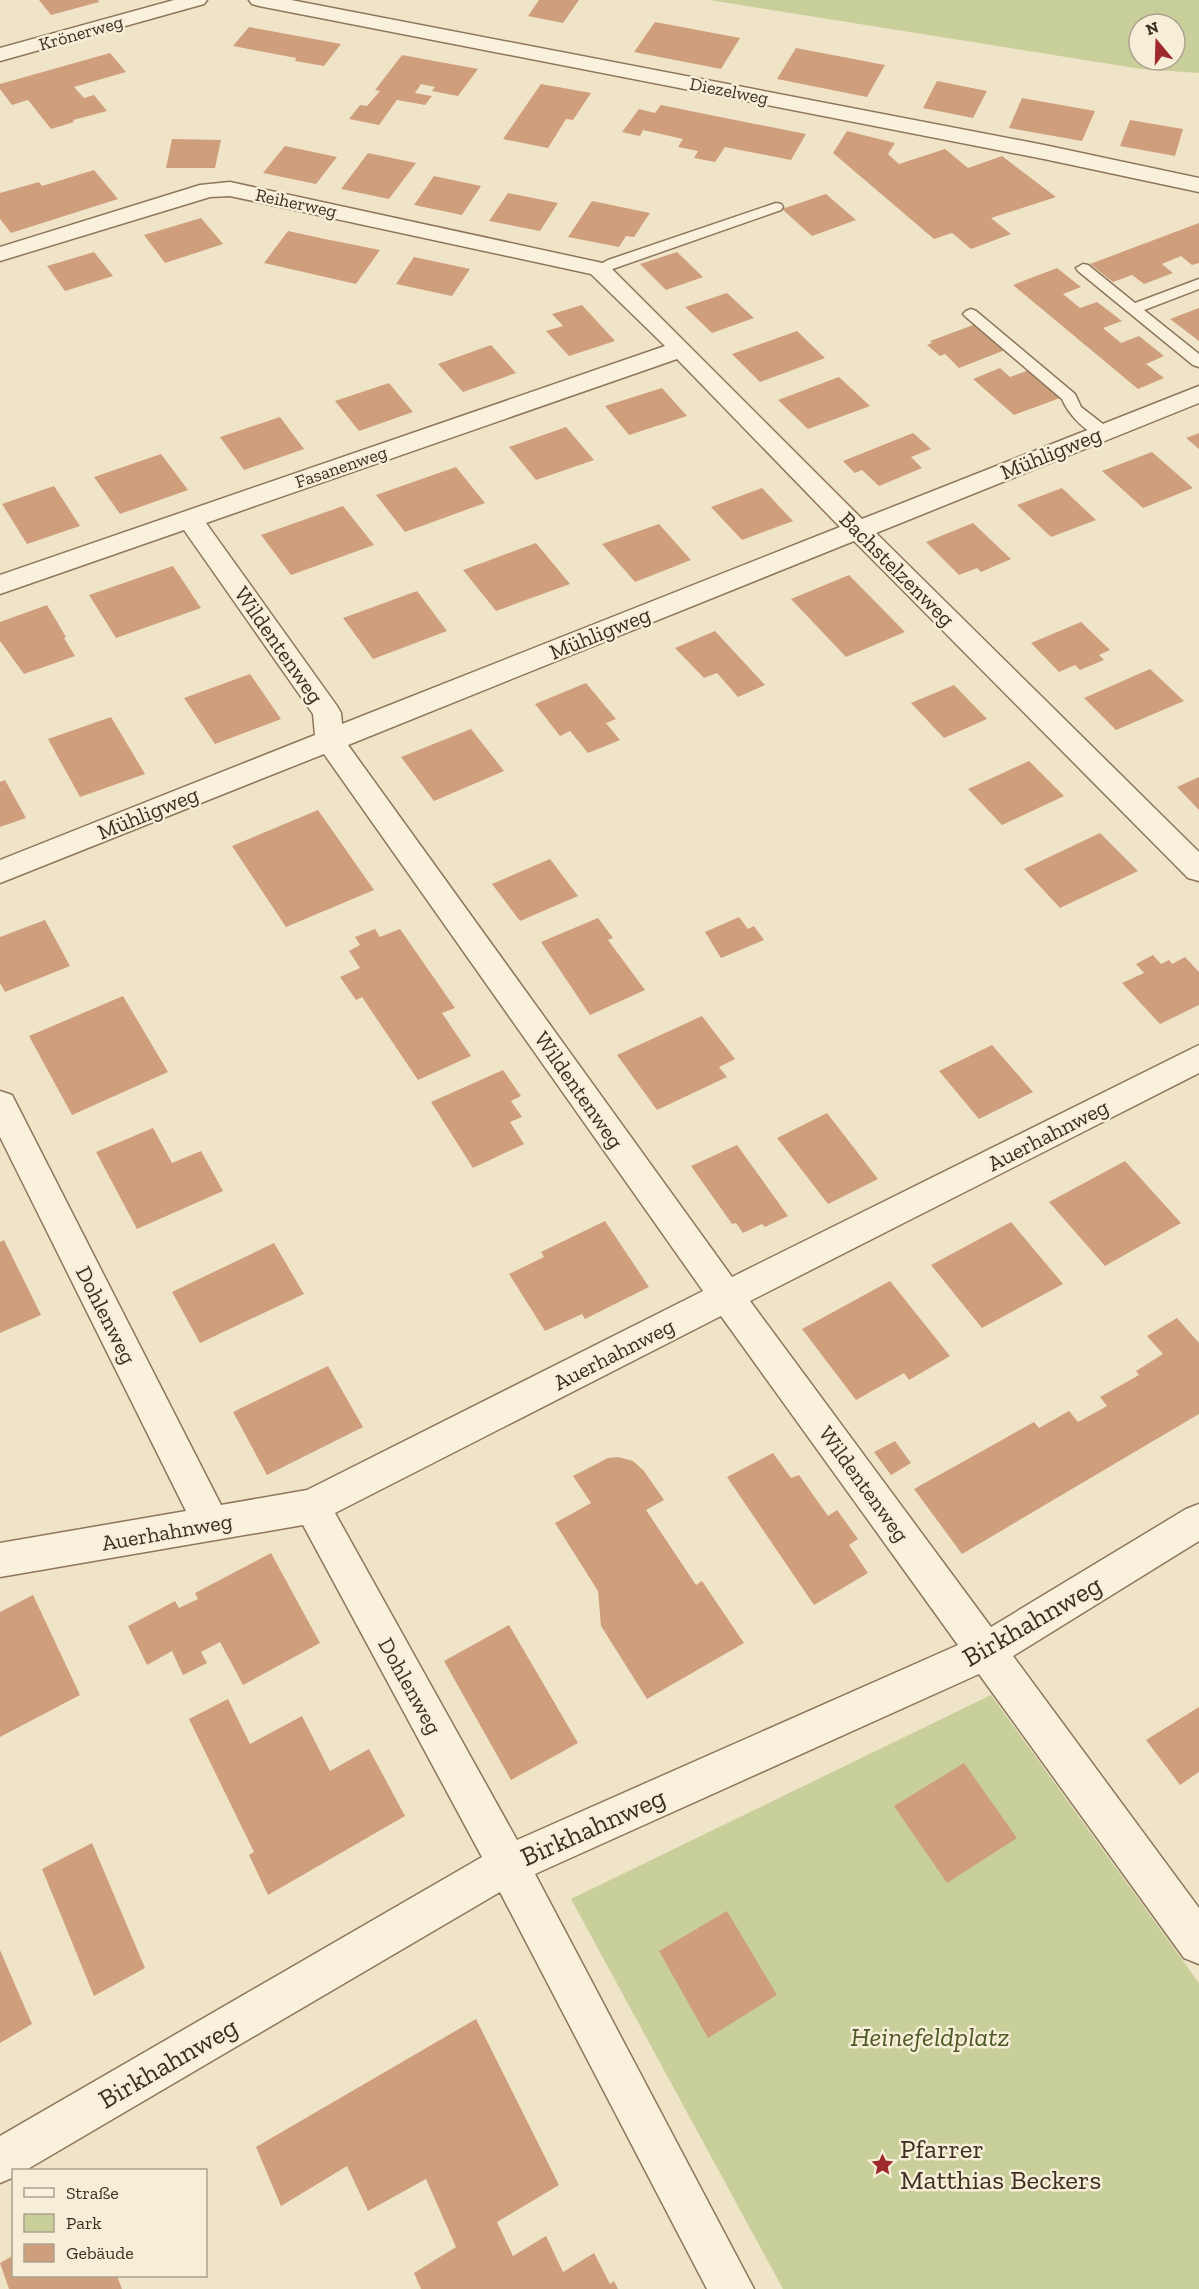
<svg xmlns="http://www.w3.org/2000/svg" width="1199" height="2289" viewBox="0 0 1199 2289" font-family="'Zilla Slab',serif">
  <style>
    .green { fill: #c9cf9b; fill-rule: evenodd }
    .building { fill: #cf9f7d }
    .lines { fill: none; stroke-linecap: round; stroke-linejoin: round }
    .lane-casing { stroke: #8d765c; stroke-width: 3 }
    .street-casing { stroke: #8d765c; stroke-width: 3 }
    .lane { fill: #faf1dc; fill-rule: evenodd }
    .street { fill: #faf1dc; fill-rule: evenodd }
    .labels { text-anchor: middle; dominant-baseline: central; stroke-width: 5; stroke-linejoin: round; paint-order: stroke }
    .far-street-label { font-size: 18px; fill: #3d2e20; stroke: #f7eed8 }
    .street-label { font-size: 22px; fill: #3d2e20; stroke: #f7eed8 }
    .near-street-label { font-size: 27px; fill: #3d2e20; stroke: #f7eed8 }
    .near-park-label { font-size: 27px; font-style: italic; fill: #4d5a26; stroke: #f7eed8 }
    .near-poi-label { font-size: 27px; fill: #3d2e20; stroke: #f7eed8; text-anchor: start }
  </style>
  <rect width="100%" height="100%" fill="#f0e4c8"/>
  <path class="green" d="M709,0H1199V73L1141,69ZM1139,24H1175V60H1139Z
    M991,1695L1199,1983V2289H783L571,1899Z"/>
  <path class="building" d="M39,0H98L99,2L51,15Z
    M539,0H579L563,23L528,16Z
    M655,22L740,38L721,69L634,52Z
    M249,27L325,41L341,44L324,66L295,61L296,58L233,46Z
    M796,48L885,65L867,97L777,79Z
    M110,53L126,72L74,87L84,98L94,95L107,111L73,120L74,122L51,129L28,100L12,105L0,89V84Z
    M402,55L478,69L458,96L432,91L435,87L421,84L415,93L432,96L425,105L397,100L379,125L349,119L360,105L367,106L380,91L375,90Z
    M937,81L987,91L973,118L923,108Z
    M541,84L591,93L573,120L566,119L548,148L503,139Z
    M1022,98L1095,111L1082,141L1009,128Z
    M661,105L720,117L806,134L791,160L725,147L715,162L694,158L698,151L678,147L683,139L643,130L640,136L622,132L639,109L655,113Z
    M1130,120L1183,129L1175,156L1120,146Z
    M847,131L895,143L888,154L899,164L945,149L968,168L1002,156L1056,197L991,218L1011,234L971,249L952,233L934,239L833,153Z
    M172,139L221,140L215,168H166Z
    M285,146L337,157L316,184L263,173Z
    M368,153L416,163L389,199L341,189Z
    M94,170L118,199L11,233L0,219V193L39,182L42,186Z
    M434,176L481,186L462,215L414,205Z
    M508,193L558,203L540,231L489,221Z
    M826,194L856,220L812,236L782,209Z
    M592,201L650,213L634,237L626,236L619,247L568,237Z
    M201,218L223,244L165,263L144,235Z
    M1199,223V263L1192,265L1181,256L1162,264L1173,273L1144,284L1132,275L1113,282L1090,264Z
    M288,231L325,239L380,250L356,284L264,263Z
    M94,252L113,276L65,291L47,266Z
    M677,252L703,277L666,290L640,264Z
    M414,257L470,269L452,296L396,284Z
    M1057,268L1081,287L1063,294L1080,308L1097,302L1122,321L1103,328L1121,343L1139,336L1164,356L1146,364L1164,378L1138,389L1013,285Z
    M727,293L754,318L712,333L685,307Z
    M582,305L615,341L569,356L546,331L563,326L552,314Z
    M1199,308V341L1170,319Z
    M976,324L1005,350L959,368L945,354L940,356L927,345L932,343L930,341Z
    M797,331L825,358L760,382L732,354Z
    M491,345L516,373L463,392L438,364Z
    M1000,368L1010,377L1029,370L1060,398L1014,415L973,379Z
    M839,377L870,406L808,429L778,400Z
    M389,383L413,412L359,431L335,401Z
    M662,388L687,416L629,435L605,406Z
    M280,417L304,449L244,470L220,437Z
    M566,427L594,460L536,480L509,447Z
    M913,433L931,449L911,457L922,468L879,486L862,470L855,473L843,461Z
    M1199,433V449L1186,438Z
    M1152,452L1193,488L1143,508L1102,471Z
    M161,454L188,490L120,514L94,477Z
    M456,467L485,503L405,532L376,495Z
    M54,486L80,526L27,544L2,504Z
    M762,488L793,521L742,540L711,507Z
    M1062,488L1096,520L1051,537L1017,505Z
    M343,506L374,545L291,575L261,535Z
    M973,523L1011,559L981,572L977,568L959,575L926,542Z
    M659,524L691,560L635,582L602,544Z
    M536,543L570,584L496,611L463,570Z
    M173,566L201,608L116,638L89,595Z
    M849,575L905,632L846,657L791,599Z
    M417,591L447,631L373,659L343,618Z
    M47,605L66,637L64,638L75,656L24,674L0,641V622Z
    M1081,622L1110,650L1099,655L1104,660L1080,670L1075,665L1059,672L1031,643Z
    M715,631L765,685L738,697L717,673L704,678L675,648Z
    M1150,669L1184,701L1116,730L1084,698Z
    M250,674L281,719L215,744L184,698Z
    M586,683L616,719L606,723L620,740L588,753L570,731L560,736L535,704Z
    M954,685L987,719L944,738L911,703Z
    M111,717L145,774L80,797L48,739Z
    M471,729L504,771L434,801L401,757Z
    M1029,761L1064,796L1002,825L968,789Z
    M1199,777V810L1177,787Z
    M5,780L26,818L0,827V782Z
    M318,810L374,890L286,927L232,846Z
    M1100,833L1138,871L1060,908L1024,869Z
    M550,859L578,896L520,921L492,884Z
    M739,917L748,929L754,926L764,940L721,958L705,932Z
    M598,918L613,938L608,940L645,990L590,1015L541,942Z
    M45,920L70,966L5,992L0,983V937Z
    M375,929L380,937L400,929L455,1008L442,1013L471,1056L418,1080L362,997L356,1000L340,977L360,968L349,951L360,945L355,937Z
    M1153,955L1161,964L1169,960L1172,964L1185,957L1199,972V1005L1160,1024L1122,983L1144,973L1136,964Z
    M123,996L168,1072L72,1115L29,1036Z
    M702,1016L735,1059L719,1067L727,1077L657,1110L617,1055Z
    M992,1045L1033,1092L979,1119L939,1071Z
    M503,1070L521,1096L511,1101L522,1117L510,1122L524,1144L473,1168L431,1102Z
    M827,1113L878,1179L828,1204L777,1138Z
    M153,1128L172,1163L201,1151L223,1191L137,1229L96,1152Z
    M737,1145L788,1216L765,1227L762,1224L743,1233L736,1223L732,1224L691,1166Z
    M1125,1161L1181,1223L1105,1266L1049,1202Z
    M605,1221L649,1287L585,1319L582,1314L545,1331L509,1274L544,1257L541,1252Z
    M1011,1222L1063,1284L982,1328L931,1265Z
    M4,1240L41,1315L0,1333V1242Z
    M274,1243L304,1294L200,1343L172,1292Z
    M890,1281L950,1356L909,1380L904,1373L856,1400L802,1329Z
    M1177,1318L1199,1343V1414L962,1554L914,1489L1034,1422L1039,1428L1069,1411L1078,1422L1107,1406L1100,1397L1139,1375L1136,1371L1163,1354L1147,1336Z
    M328,1366L363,1427L267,1475L233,1412Z
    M895,1441L911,1463L891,1475L874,1452Z
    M773,1453L791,1478L799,1475L828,1516L837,1510L858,1539L849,1545L868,1573L814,1605L727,1477Z
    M618,1457L633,1461L644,1471L664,1500L646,1510L696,1585L702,1581L744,1643L647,1699L601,1626L598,1591L555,1523L591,1503L573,1476L608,1458Z
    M271,1553L320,1643L243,1685L220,1642L201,1652L207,1663L183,1675L172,1651L147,1665L128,1626L175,1601L179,1608L198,1599L195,1593Z
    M33,1595L80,1695L0,1737V1612Z
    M509,1625L578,1743L511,1780L444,1661Z
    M228,1699L250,1744L302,1716L330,1771L369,1749L405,1816L268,1895L249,1855L254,1852L189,1719Z
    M1199,1707V1772L1180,1785L1146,1740Z
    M964,1763L1017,1838L947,1883L894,1806Z
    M92,1843L145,1968L94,1996L42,1869Z
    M727,1911L777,1995L708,2038L659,1951Z
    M0,1950L32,2024L0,2043Z
    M476,2019L559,2185L497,2222L513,2256L546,2236L563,2272L594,2253L610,2284L614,2281L618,2289H421L414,2273L456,2247L426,2179L368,2211L347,2166L281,2206L256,2147Z
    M14,2255V2276H117L122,2289H9L0,2263Z"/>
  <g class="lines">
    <defs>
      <path id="lane" d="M776,203L781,204L783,207L781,210L604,272H594L592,269L608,260Z
        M1083,264L1088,265L1135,303L1199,279V289L1144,310L1199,354V367L1193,365L1078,271L1076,268Z
        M971,309L976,311L1075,394L1081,407L1108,428L1110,432L1108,436C1091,440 1068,414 1062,399L966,317L963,314L966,311Z"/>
      <path id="street" d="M174,0H207L204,4L0,61V48Z
        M249,0H291L1044,145L1199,178V192L1044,159L259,6L252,4Z
        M230,182L607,264L862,519L1199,386V403L876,533L1199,852V881L1188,878L854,541L348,745L732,1277L1199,1045V1073L750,1301L991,1627L1186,1509L1199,1504V1541L1013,1656L1199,1908V1964L1184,1958L979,1674L535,1874L754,2289H707L500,1892L26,2170H14V2177L0,2183V2136L482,1857L303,1525L0,1577V1543L186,1511L0,1137V1091L12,1095L221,1505L307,1490L703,1291L324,754L0,883V860L315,735L313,714L184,530L0,594V575L665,346L591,274L230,196L210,197L0,261V247L200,185ZM677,359L840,527L342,724L341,713L337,706L206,523ZM721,1316L958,1645L517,1840L335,1513Z"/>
    </defs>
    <use href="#lane" class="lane-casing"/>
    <use href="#street" class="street-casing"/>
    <use href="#lane" class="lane"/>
    <use href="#street" class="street"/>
  </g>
  <defs>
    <symbol id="sight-bare" viewBox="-9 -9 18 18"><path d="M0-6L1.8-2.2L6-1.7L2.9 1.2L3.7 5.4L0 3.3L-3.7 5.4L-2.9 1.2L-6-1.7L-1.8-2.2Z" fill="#9e2a2b" stroke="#f7eed8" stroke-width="2.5" paint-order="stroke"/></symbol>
  </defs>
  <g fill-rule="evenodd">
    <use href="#sight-bare" x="866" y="2148" width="33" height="33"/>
  </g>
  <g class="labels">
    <g class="far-street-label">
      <text transform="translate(81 33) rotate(-16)">Krönerweg</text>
      <text transform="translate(729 91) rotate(11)">Diezelweg</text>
      <text transform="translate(296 203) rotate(12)">Reiherweg</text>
      <text transform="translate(341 467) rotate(-19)">Fasanenweg</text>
    </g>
    <g class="street-label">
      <text transform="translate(1051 453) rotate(-22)">Mühligweg</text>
      <text transform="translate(897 569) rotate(45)">Bachstelzenweg</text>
      <text transform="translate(600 633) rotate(-22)">Mühligweg</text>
      <text transform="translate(279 645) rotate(55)">Wildentenweg</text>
      <text transform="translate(148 813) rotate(-22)">Mühligweg</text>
      <text transform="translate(579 1090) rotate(55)">Wildentenweg</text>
      <text transform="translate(1048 1135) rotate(-27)">Auerhahnweg</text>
      <text transform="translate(106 1315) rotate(63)">Dohlenweg</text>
      <text transform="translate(614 1354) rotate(-27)">Auerhahnweg</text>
      <text transform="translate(864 1484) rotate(54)">Wildentenweg</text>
      <text transform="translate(167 1532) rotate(-10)">Auerhahnweg</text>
      <text transform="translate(410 1686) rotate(61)">Dohlenweg</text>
    </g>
    <g class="near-street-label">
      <text transform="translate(1032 1621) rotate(-30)">Birkhahnweg</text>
      <text transform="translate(593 1827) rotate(-24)">Birkhahnweg</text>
      <text transform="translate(168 2063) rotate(-30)">Birkhahnweg</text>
    </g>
    <g class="near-park-label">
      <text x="930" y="2037">Heinefeldplatz</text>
    </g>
    <g class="near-poi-label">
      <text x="900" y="2149">Pfarrer<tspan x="900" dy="31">Matthias Beckers</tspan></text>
    </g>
  </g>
  <rect x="12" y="2169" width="195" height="108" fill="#f7eed8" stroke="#ada18e" stroke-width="1.5"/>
  <rect x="24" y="2188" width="30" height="9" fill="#faf1dc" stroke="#ada18e" stroke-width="1.5"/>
  <text x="66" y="2199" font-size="18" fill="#3d2e20">Straße</text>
  <rect x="24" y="2214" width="30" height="18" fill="#c9cf9b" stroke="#ada18e" stroke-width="1.5"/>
  <text x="66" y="2229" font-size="18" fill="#3d2e20">Park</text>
  <rect x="24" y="2244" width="30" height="18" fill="#cf9f7d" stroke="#ada18e" stroke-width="1.5"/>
  <text x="66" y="2259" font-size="18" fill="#3d2e20">Gebäude</text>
  <g transform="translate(1157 42) rotate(341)"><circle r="28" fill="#f7eed8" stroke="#ada18e" stroke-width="1.5"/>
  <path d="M0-4.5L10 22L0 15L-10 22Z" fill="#9e2a2b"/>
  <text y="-9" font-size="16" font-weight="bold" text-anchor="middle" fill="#3d2e20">N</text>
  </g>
</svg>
